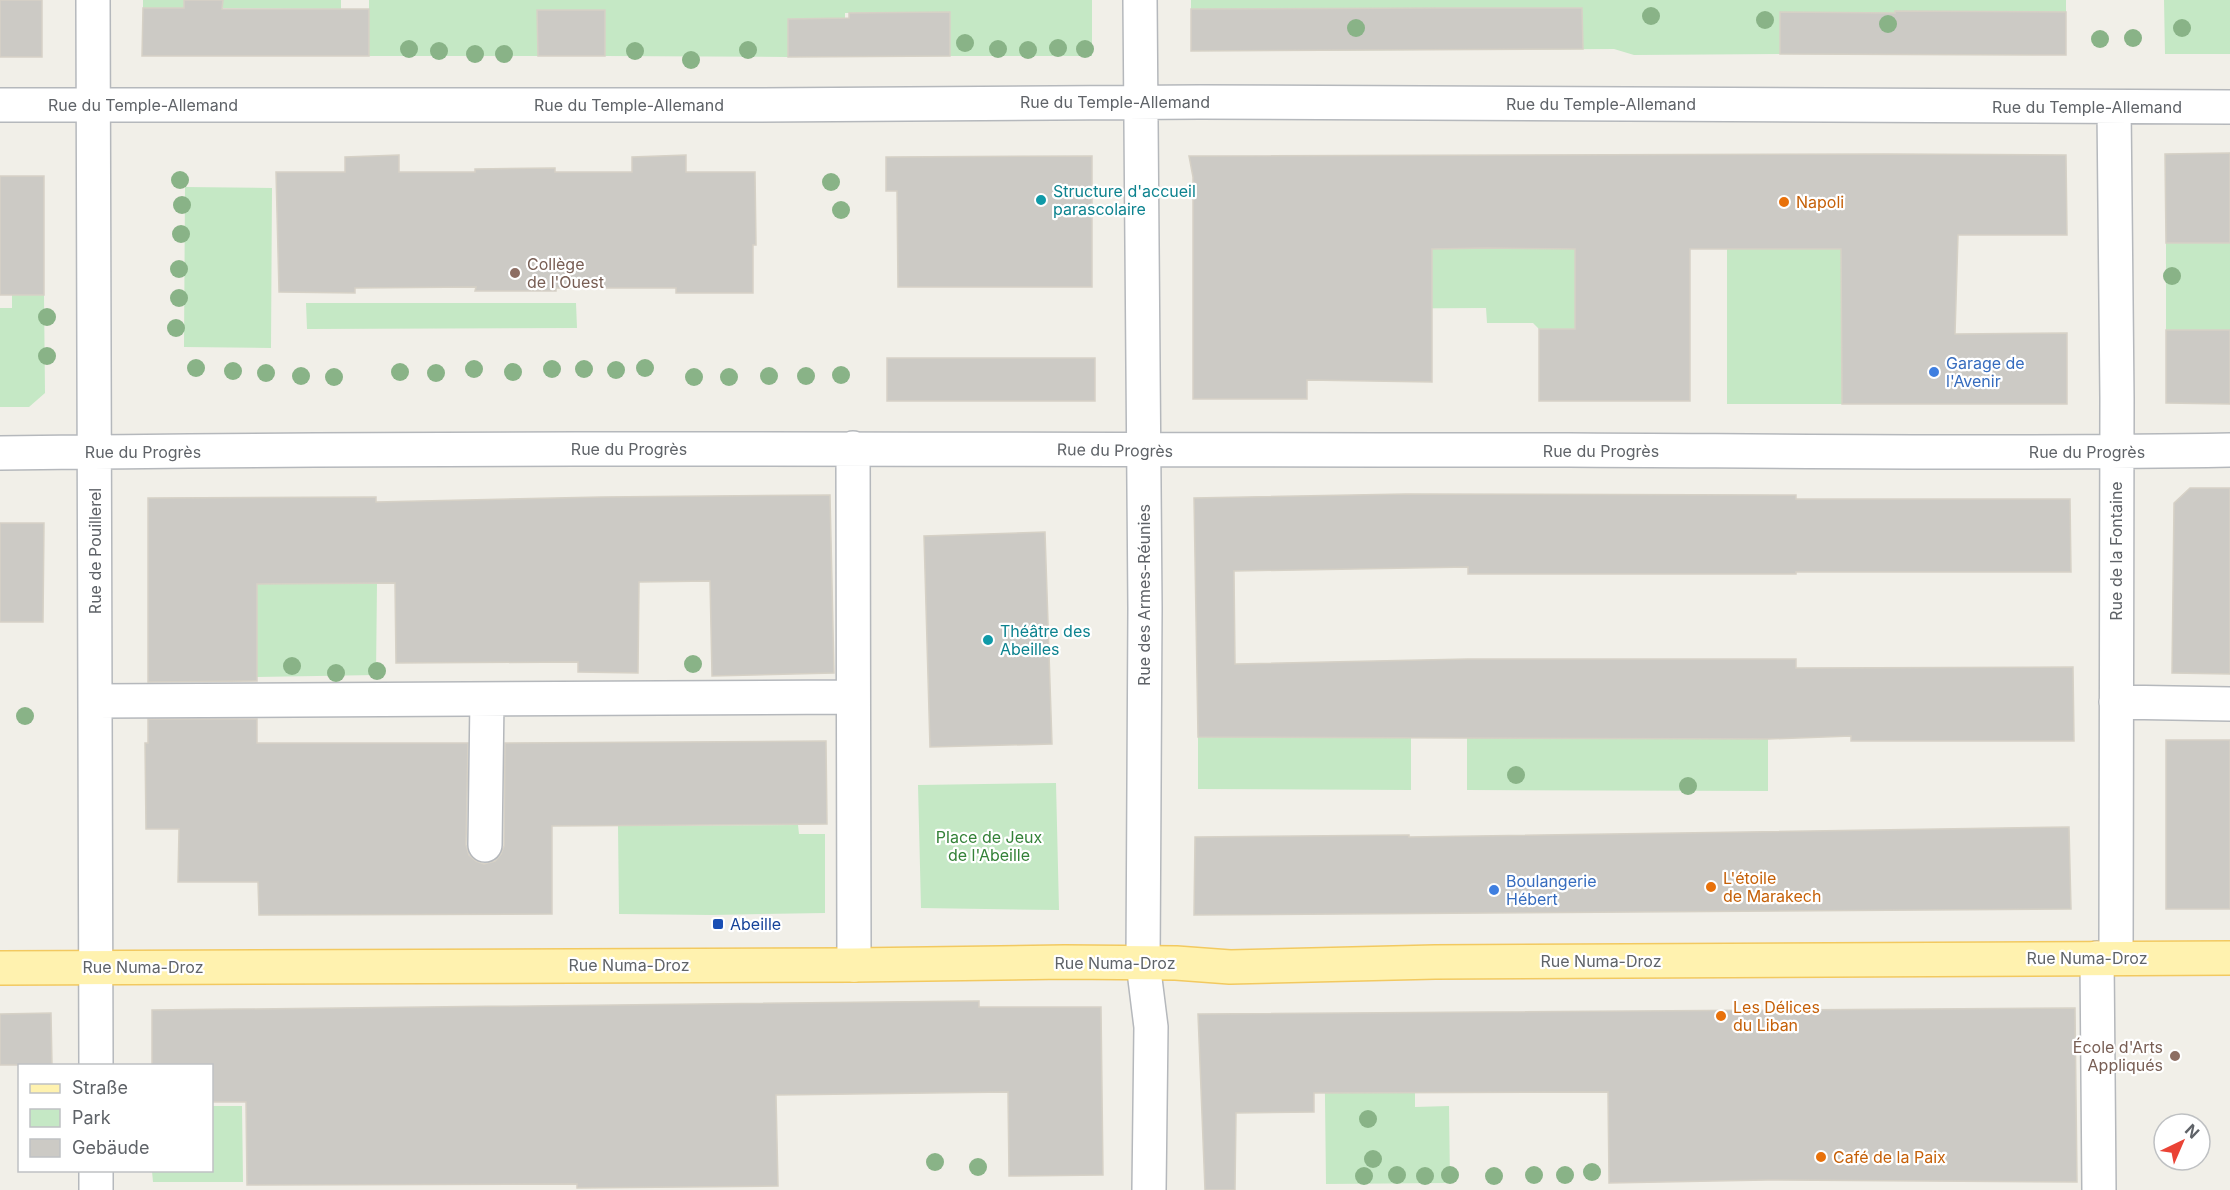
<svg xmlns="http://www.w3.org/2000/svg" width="2230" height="1190" viewBox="0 0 2230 1190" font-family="Inter,sans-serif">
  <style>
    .green { fill: #c5e8c5 }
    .building { fill: #cccac5; stroke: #d6d1c6; stroke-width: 1.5 }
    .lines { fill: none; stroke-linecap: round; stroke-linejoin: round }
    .minor-casing { stroke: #b5b8bc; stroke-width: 36 }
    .major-casing { stroke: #f2c960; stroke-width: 36 }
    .minor { stroke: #fff; stroke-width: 33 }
    .major { stroke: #fff2af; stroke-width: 33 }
    .tree { fill: #89b387 }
    .culture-dot { fill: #0f9aa8; stroke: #fff; stroke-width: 2 }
    .food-dot { fill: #e8710a; stroke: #fff; stroke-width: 2 }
    .education-dot { fill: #8d6e63; stroke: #fff; stroke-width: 2 }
    .shop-dot { fill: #3f7fe0; stroke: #fff; stroke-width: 2 }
    .transit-dot { fill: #1a4fb4; stroke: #fff; stroke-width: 2 }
    .labels { text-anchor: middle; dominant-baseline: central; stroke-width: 4.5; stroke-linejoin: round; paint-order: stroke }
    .street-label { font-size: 16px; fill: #5f6368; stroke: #fff }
    .culture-label { font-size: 16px; fill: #0d838f; stroke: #fff; text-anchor: start }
    .food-label { font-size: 16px; fill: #c56008; stroke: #fff; text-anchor: start }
    .education-label { font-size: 16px; fill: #785e54; stroke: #fff; text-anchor: start }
    .shop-label { font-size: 16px; fill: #366cbe; stroke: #fff; text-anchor: start }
    .park-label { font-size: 16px; fill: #348238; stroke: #fff }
    .transit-label { font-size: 16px; fill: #164399; stroke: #fff; text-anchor: start }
  </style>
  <rect width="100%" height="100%" fill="#f1efe8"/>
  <path class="green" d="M143,0H184V8H143Z
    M223,0H341V9L223,8Z
    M369,0H1092V56H950L949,12L845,13V18L788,19V57L605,56L604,10H538V56H369Z
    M1191,0H2066V12L1896,11L1895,55H1842V13L1780,12V54L1634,55L1614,49L1191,51Z
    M2164,0H2230V54H2165Z
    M185,187L272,188L271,348L184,347Z
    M2166,243H2230V330H2166Z
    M1397,249H1575V329H1539L1533,323H1487L1486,308L1307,309Z
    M1727,249H1841L1842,404H1727Z
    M12,295H44L45,393L29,407H0V308H12Z
    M306,303H576L577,328L307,329Z
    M377,583L376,675L257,677V635L148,634V585Z
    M1198,737H1411V790L1198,789Z
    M1467,737L1768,739V791L1467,790Z
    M1056,783L1059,910L921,908L918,785Z
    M798,825L799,834H825V913L712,915L619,914L618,826Z
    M1324,1013L1360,1014L1415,1093V1107L1449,1106L1450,1183L1326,1184Z
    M212,1106H242L243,1182H153L152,1171L212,1170Z"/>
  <path class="building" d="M0,0H42V57H0Z
    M184,0H223L222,9H369V56H142L143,8H184Z
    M1437,8H1582L1583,49L1191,51V9Z
    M537,10H605V56H538Z
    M1895,11L2066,12V55L1780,54V12L1895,13Z
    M950,12V56L788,57V19L849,18V13Z
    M2230,153V243H2166L2165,154Z
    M1887,154L2066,155L2067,235H1958L1955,334L2067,333V404H1842L1841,249H1690V401H1539V329H1575V249L1486,248L1432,249V382L1307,380V399H1193V177L1189,156Z
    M399,155V172H475V169L555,168V172H632V157L686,155V172H755L756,245H753V293H676V288H556V291H475L476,287L355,288V293L279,292L276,172H345V157Z
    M1092,156V287H898L897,191H886V157Z
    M0,176H44V295H0Z
    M2166,330H2230V404L2166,403Z
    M887,358H1095V401H887Z
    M2190,488H2230V674L2172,673L2174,503Z
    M1406,494L1796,495V499H2070L2071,572H1796V574H1468V567L1234,571L1235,664L1468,659H1796V668L2073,667L2074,741H1851V736L1768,739L1198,737L1194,498Z
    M830,495L834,673L712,676L710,581L639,582L638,673L578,672V662L396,663L395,583L257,584V681L148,682V498L376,497V502L601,497Z
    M0,523H44L43,622H0Z
    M1045,532L1052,744L930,747L924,536Z
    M148,719H257V743H468L466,845L469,855L476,861L484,864L495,861L501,854L504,846L505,743L826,741L827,824L552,826V914L259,915L258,882H178L179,829H146L145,743H148Z
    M2166,740H2230V909H2166Z
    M2069,827L2071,909L1194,915L1195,837L1409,835V837Z
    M979,1001V1007H1101L1103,1175L1009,1176L1008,1092L776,1095L778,1186L577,1188V1184L247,1185L246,1102H212V1065H152V1010Z
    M2075,1008L2077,1182L1767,1180L1609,1183L1608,1092L1314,1093V1112L1236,1113L1235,1190H1205L1198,1014Z
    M51,1013L52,1065H0V1014Z"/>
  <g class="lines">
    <defs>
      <path id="minor" d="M93,0L96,1066
        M1140,0L1145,608L1143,963L1151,1027L1149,1190
        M0,105H762L1200,102L2230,107
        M2114,107L2117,398L2116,958
        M853,448L854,965
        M0,453C523,446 1046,450 1569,450C1789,451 2010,454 2230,450
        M95,701L853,697
        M2116,702L2230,704
        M485,845L487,699
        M2097,958L2099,1190
        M96,1190V1170"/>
      <path id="major" d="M0,968L854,965L1065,962L1176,963L1230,967L1435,962L2230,958"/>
    </defs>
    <use href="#minor" class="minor-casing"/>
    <use href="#major" class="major-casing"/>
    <use href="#minor" class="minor"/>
    <use href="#major" class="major"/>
  </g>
  <g class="tree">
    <circle cx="1651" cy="16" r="9"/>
    <circle cx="1765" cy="20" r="9"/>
    <circle cx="1888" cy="24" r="9"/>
    <circle cx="1356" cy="28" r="9"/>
    <circle cx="2182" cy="28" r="9"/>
    <circle cx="2133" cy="38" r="9"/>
    <circle cx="2100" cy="39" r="9"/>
    <circle cx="965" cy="43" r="9"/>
    <circle cx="1058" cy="48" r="9"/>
    <circle cx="409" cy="49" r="9"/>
    <circle cx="998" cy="49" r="9"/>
    <circle cx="1085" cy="49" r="9"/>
    <circle cx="748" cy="50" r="9"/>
    <circle cx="1028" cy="50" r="9"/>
    <circle cx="439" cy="51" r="9"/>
    <circle cx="635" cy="51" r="9"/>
    <circle cx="475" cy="54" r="9"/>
    <circle cx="504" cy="54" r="9"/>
    <circle cx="691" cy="60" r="9"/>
    <circle cx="180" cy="180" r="9"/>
    <circle cx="831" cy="182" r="9"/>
    <circle cx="182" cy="205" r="9"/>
    <circle cx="841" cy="210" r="9"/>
    <circle cx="181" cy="234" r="9"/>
    <circle cx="179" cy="269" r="9"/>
    <circle cx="2172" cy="276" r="9"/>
    <circle cx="179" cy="298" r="9"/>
    <circle cx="47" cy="317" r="9"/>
    <circle cx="176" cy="328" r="9"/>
    <circle cx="47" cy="356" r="9"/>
    <circle cx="196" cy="368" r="9"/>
    <circle cx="645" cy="368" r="9"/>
    <circle cx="474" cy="369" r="9"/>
    <circle cx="552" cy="369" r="9"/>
    <circle cx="584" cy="369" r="9"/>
    <circle cx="616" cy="370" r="9"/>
    <circle cx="233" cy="371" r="9"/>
    <circle cx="400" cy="372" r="9"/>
    <circle cx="513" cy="372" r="9"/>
    <circle cx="266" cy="373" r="9"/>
    <circle cx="436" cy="373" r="9"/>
    <circle cx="841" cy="375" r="9"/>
    <circle cx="301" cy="376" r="9"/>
    <circle cx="769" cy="376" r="9"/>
    <circle cx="806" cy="376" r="9"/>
    <circle cx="334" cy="377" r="9"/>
    <circle cx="694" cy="377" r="9"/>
    <circle cx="729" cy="377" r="9"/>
    <circle cx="693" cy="664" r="9"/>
    <circle cx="292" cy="666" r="9"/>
    <circle cx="377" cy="671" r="9"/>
    <circle cx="336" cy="673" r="9"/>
    <circle cx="25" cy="716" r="9"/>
    <circle cx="1516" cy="775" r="9"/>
    <circle cx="1688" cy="786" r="9"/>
    <circle cx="1368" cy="1119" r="9"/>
    <circle cx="1373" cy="1159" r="9"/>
    <circle cx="935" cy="1162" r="9"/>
    <circle cx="978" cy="1167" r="9"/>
    <circle cx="1592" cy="1172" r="9"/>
    <circle cx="1397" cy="1175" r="9"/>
    <circle cx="1450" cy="1175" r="9"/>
    <circle cx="1534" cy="1175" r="9"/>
    <circle cx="1565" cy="1175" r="9"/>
    <circle cx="1364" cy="1176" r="9"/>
    <circle cx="1425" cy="1176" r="9"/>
    <circle cx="1494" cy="1176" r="9"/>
  </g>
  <g class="culture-dot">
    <circle cx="1041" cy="200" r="6"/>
    <circle cx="988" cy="640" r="6"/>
  </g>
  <g class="food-dot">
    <circle cx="1784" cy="202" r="6"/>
    <circle cx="1711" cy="887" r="6"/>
    <circle cx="1721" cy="1016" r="6"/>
    <circle cx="1821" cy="1157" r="6"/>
  </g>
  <g class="education-dot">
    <circle cx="515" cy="273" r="6"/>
    <circle cx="2175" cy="1056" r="6"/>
  </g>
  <g class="shop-dot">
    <circle cx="1934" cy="372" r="6"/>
    <circle cx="1494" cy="890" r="6"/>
  </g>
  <rect class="transit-dot" x="712" y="918" width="12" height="12" rx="3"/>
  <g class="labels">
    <g class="street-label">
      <text x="1115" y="102">Rue du Temple-Allemand</text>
      <text x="1601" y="104">Rue du Temple-Allemand</text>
      <text x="143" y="105">Rue du Temple-Allemand</text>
      <text x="629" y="105">Rue du Temple-Allemand</text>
      <text x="2087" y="107">Rue du Temple-Allemand</text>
      <text x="629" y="449">Rue du Progrès</text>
      <text transform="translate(1115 450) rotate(1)">Rue du Progrès</text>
      <text x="1601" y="451">Rue du Progrès</text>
      <text x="143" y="452">Rue du Progrès</text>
      <text x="2087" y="452">Rue du Progrès</text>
      <text transform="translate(95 551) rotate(-90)">Rue de Pouillerel</text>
      <text transform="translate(2116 551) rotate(-90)">Rue de la Fontaine</text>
      <text transform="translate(1144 595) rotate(-90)">Rue des Armes-Réunies</text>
      <text x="2087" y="958">Rue Numa-Droz</text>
      <text x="1601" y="961">Rue Numa-Droz</text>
      <text x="1115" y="963">Rue Numa-Droz</text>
      <text x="629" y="965">Rue Numa-Droz</text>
      <text x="143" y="967">Rue Numa-Droz</text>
    </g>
    <g class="culture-label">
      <text x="1053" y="191">Structure d'accueil<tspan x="1053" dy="18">parascolaire</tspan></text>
      <text x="1000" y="631">Théâtre des<tspan x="1000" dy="18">Abeilles</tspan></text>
    </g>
    <g class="food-label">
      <text x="1796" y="202">Napoli</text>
      <text x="1723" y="878">L'étoile<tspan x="1723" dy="18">de Marakech</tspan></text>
      <text x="1733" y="1007">Les Délices<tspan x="1733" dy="18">du Liban</tspan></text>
      <text x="1833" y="1157">Café de la Paix</text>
    </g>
    <g class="education-label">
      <text x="527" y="264">Collège<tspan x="527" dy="18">de l'Ouest</tspan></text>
      <text x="2163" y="1047" text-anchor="end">École d'Arts<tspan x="2163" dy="18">Appliqués</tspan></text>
    </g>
    <g class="shop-label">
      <text x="1946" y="363">Garage de<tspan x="1946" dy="18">l'Avenir</tspan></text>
      <text x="1506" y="881">Boulangerie<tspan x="1506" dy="18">Hébert</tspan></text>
    </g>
    <g class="park-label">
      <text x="989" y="837">Place de Jeux<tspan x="989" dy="18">de l'Abeille</tspan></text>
    </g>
    <g class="transit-label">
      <text x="730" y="924">Abeille</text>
    </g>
  </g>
  <rect x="18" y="1064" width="195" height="108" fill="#ffffff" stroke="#bfc1c3" stroke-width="1.5"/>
  <rect x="30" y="1084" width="30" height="9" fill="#fff2af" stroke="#bfc1c3" stroke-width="1.5"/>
  <text x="72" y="1094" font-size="18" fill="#5f6368">Straße</text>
  <rect x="30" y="1109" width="30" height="18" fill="#c5e8c5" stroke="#bfc1c3" stroke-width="1.5"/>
  <text x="72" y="1124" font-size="18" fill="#5f6368">Park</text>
  <rect x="30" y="1139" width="30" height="18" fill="#cccac5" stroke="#bfc1c3" stroke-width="1.5"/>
  <text x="72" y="1154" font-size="18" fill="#5f6368">Gebäude</text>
  <g transform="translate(2182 1142) rotate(44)"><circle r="28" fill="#ffffff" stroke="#bfc1c3" stroke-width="1.5"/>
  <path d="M0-4.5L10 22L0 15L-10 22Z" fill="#ea4335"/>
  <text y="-9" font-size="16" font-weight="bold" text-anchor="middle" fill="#5f6368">N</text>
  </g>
</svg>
